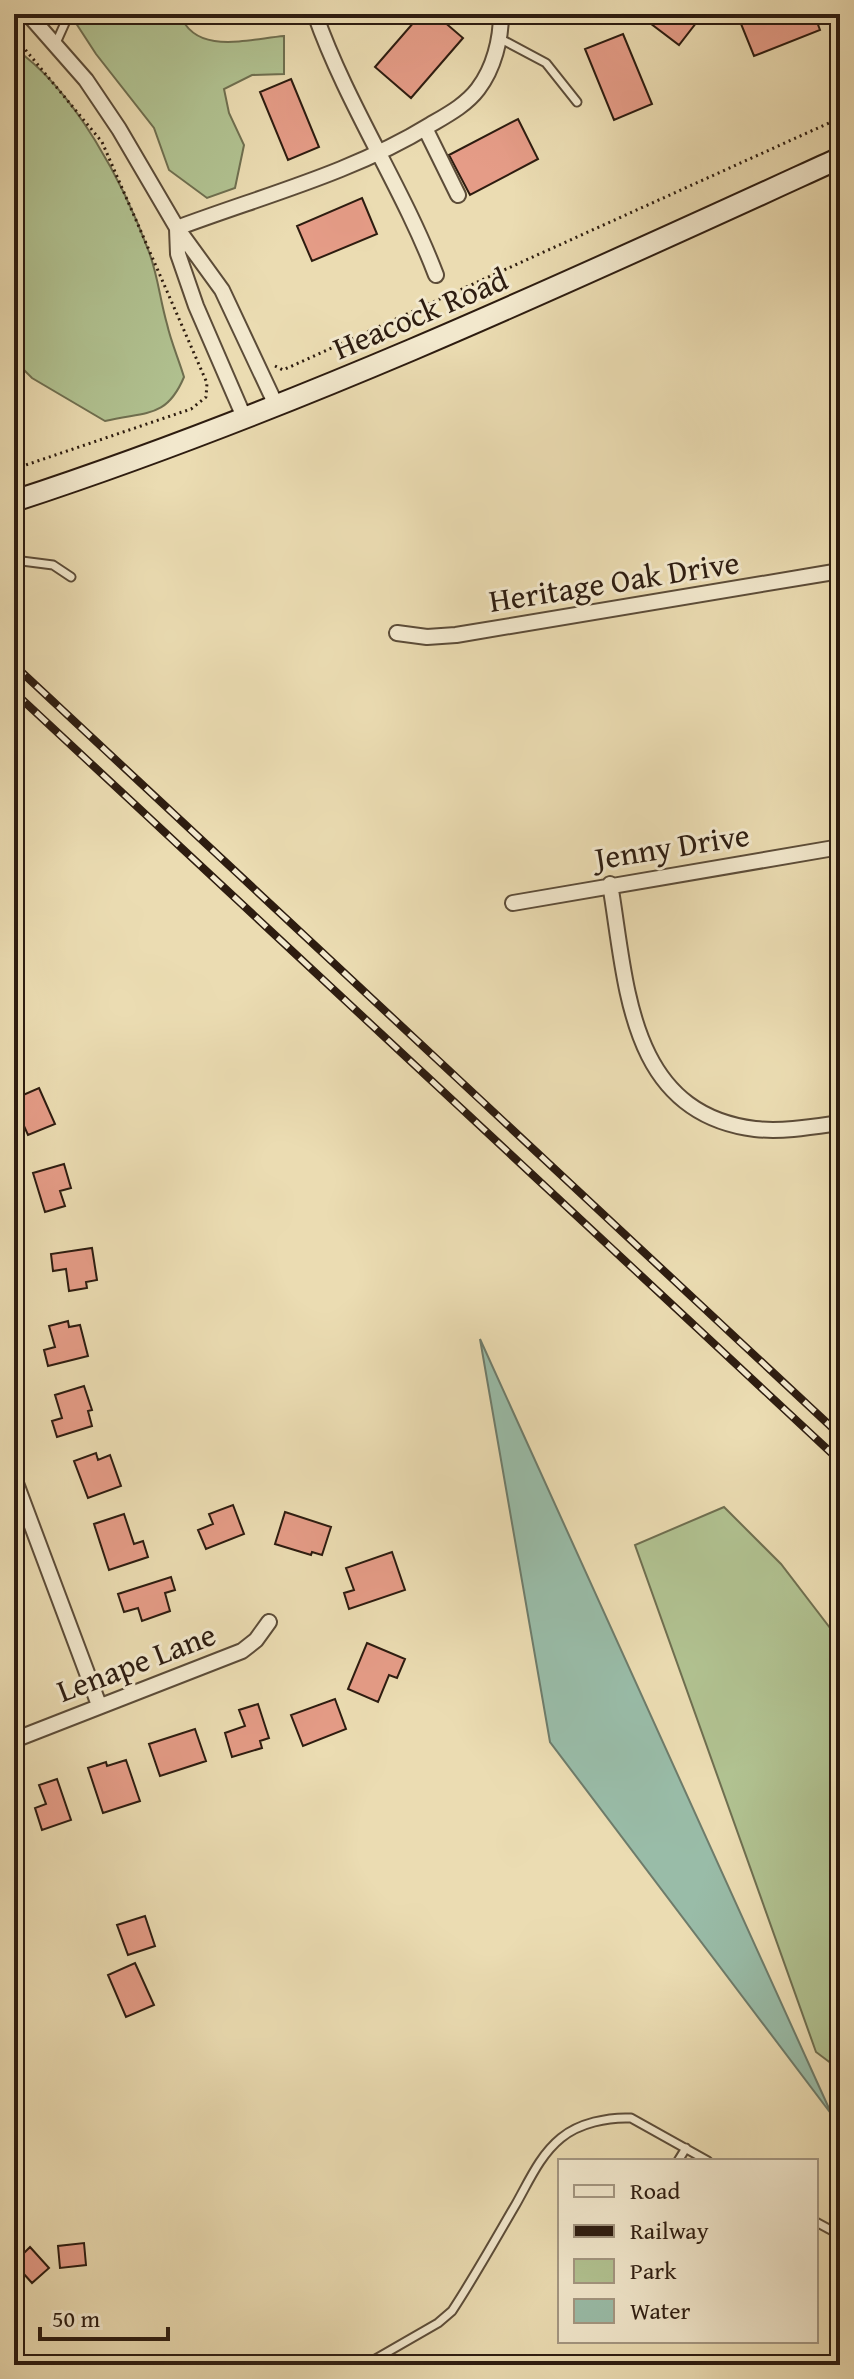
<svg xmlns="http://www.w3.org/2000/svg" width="854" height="2379" viewBox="0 0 854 2379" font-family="'Gentium Book Plus',serif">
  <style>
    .green { fill: #b1c291; stroke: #6f6f50; stroke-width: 2 }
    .water { fill: #99bca8; stroke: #6e7c6b; stroke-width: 2 }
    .building { fill: #e59c87; stroke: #2d1c10; stroke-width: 2 }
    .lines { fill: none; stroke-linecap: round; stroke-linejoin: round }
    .service-casing { stroke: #5c4c38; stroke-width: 11 }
    .minor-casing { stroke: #5c4c38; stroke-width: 18 }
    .secondary-casing { stroke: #2d1c10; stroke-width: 24 }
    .path { stroke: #2d1c10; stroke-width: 3; stroke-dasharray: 2 4; stroke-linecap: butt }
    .service { stroke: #f2e8cd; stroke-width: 7 }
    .minor { stroke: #f2e8cd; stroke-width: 14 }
    .secondary { stroke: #f2e8cd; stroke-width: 20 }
    .rail-casing { stroke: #2d1c10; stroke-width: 8 }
    .rail { stroke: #f2e8cd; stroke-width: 5; stroke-dasharray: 15; stroke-linecap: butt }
    .labels { text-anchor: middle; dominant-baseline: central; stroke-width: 6; stroke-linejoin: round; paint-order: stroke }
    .street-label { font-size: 32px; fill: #2d1c10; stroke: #f2e8cd }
  </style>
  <rect width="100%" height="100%" fill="#ebdcb2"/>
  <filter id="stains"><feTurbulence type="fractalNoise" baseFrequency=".0025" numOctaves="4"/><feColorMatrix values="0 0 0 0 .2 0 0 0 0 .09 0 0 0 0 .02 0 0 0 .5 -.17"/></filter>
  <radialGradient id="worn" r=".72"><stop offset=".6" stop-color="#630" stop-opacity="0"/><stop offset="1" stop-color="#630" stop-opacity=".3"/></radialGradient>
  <path class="green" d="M70,14H180C195,56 249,39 284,36V74L252,75L224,89L229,113L244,145L235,188L207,198L169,170L154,128L96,54Z
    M14,48C75,90 124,184 149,252C158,276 160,300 167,324C171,342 179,360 184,377C166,420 144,411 105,421L32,378L14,360Z
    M724,1507L781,1564L840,1641V2070L816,2052L635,1545Z"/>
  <path class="water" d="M480,1339L832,2115L550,1742Z"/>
  <path class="building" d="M421,14H435L463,38L411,98L375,67Z
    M638,14H703L679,45Z
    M737,14H814L820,30L754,56Z
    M623,34L652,104L614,120L585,49Z
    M291,79L319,147L288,160L260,92Z
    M518,119L538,159L470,195L449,155Z
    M362,198L377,234L312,261L297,226Z
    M39,1088L55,1124L28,1135L20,1117L14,1120V1099Z
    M64,1164L71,1188L60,1191L65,1206L45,1212L33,1173Z
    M92,1248L97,1280L86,1282L87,1288L69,1291L66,1269L53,1271L51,1254Z
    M68,1321L69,1327L80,1325L88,1356L48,1366L44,1350L55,1347L49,1326Z
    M84,1386L92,1410L88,1411L92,1426L57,1437L52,1421L62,1418L55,1395Z
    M96,1453L98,1460L110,1455L121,1486L88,1498L74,1461Z
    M233,1505L244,1534L206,1549L198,1530L213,1524L209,1514Z
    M285,1512L331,1527L322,1555L312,1552L311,1555L275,1544Z
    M124,1514L134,1544L143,1541L148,1557L109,1570L94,1524Z
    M392,1552L405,1590L349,1609L344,1593L354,1590L346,1568Z
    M171,1577L175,1590L165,1593L170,1611L142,1621L138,1608L124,1612L118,1594Z
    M367,1643L405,1659L397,1678L389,1675L378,1702L348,1689Z
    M335,1699L346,1729L303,1746L291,1715Z
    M258,1704L269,1738L260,1741L262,1748L232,1757L225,1733L245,1726L239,1710Z
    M195,1729L206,1761L160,1776L149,1744Z
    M126,1760L140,1801L103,1813L88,1768L106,1762L107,1766Z
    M57,1779L71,1820L42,1830L35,1808L46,1804L39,1785Z
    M145,1916L155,1946L128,1955L117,1925Z
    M135,1963L154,2005L126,2017L108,1975Z
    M84,2243L86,2265L60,2268L58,2246Z
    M30,2247L49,2268L32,2283L14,2263Z"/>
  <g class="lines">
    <defs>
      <path id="service" d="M499,38L546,63L577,102
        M56,43L69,14
        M14,560L53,565L71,577
        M678,2161L686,2148
        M816,2222L840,2235
        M365,2365L438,2323L452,2311C475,2276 495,2240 516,2204C529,2181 540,2155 561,2138C579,2123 608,2117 631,2118L708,2161"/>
      <path id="minor" d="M28,14L86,80L119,129L177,228L222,290L276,405
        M315,14C347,105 402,186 436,275
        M425,128L458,195
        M177,228C262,196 352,173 430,125C447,115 466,105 478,89C494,68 501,39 501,14
        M177,229L178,254L196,306L244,417
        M397,633L427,637L456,635L840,571
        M610,884C627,983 627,1113 755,1129C783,1132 812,1127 840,1123
        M513,903L840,847
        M14,1478L99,1705
        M14,1740L242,1651L256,1640L269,1622"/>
      <path id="secondary" d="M14,501C298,408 569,282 840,158"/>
    </defs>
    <use href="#service" class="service-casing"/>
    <use href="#minor" class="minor-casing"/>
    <use href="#secondary" class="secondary-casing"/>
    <path class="path" d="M14,36L102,142L207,383L206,397L191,409L14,469
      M275,366L283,370L840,118"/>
    <use href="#service" class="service"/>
    <use href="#minor" class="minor"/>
    <use href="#secondary" class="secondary"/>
    <defs>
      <path id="rail" d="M14,665L840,1435
        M14,692L840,1461"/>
    </defs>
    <use href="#rail" class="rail-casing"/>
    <use href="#rail" class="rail"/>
  </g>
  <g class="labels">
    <g class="street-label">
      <text transform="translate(420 313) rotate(-23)">Heacock Road</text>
      <text transform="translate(614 581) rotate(-9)">Heritage Oak Drive</text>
      <text transform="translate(672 846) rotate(-9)">Jenny Drive</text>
      <text transform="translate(136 1662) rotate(-21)">Lenape Lane</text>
    </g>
  </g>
  <rect width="854" height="2379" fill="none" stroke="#ebdcb2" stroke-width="48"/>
  <rect x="16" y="16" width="822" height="2347" fill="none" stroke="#2d1c10" stroke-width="4"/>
  <rect x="24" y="24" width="806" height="2331" fill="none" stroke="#2d1c10" stroke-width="2"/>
  <rect x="558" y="2159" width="260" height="184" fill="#f2e8cd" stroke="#a39681" stroke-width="2"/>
  <rect x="574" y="2185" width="40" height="12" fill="#f2e8cd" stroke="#a39681" stroke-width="2"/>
  <text x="630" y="2199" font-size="24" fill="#2d1c10">Road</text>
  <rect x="574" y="2225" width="40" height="12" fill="#2d1c10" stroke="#a39681" stroke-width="2"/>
  <text x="630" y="2239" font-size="24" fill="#2d1c10">Railway</text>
  <rect x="574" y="2259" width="40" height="24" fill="#b1c291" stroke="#a39681" stroke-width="2"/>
  <text x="630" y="2279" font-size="24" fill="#2d1c10">Park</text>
  <rect x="574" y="2299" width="40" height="24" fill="#99bca8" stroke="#a39681" stroke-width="2"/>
  <text x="630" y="2319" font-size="24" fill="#2d1c10">Water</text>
  <path d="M40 2327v12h128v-12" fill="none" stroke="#2d1c10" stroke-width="4"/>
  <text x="52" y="2327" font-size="24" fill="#2d1c10" stroke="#f2e8cd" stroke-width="6" paint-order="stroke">50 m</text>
  <rect width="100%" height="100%" filter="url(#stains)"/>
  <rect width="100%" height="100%" fill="url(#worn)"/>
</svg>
